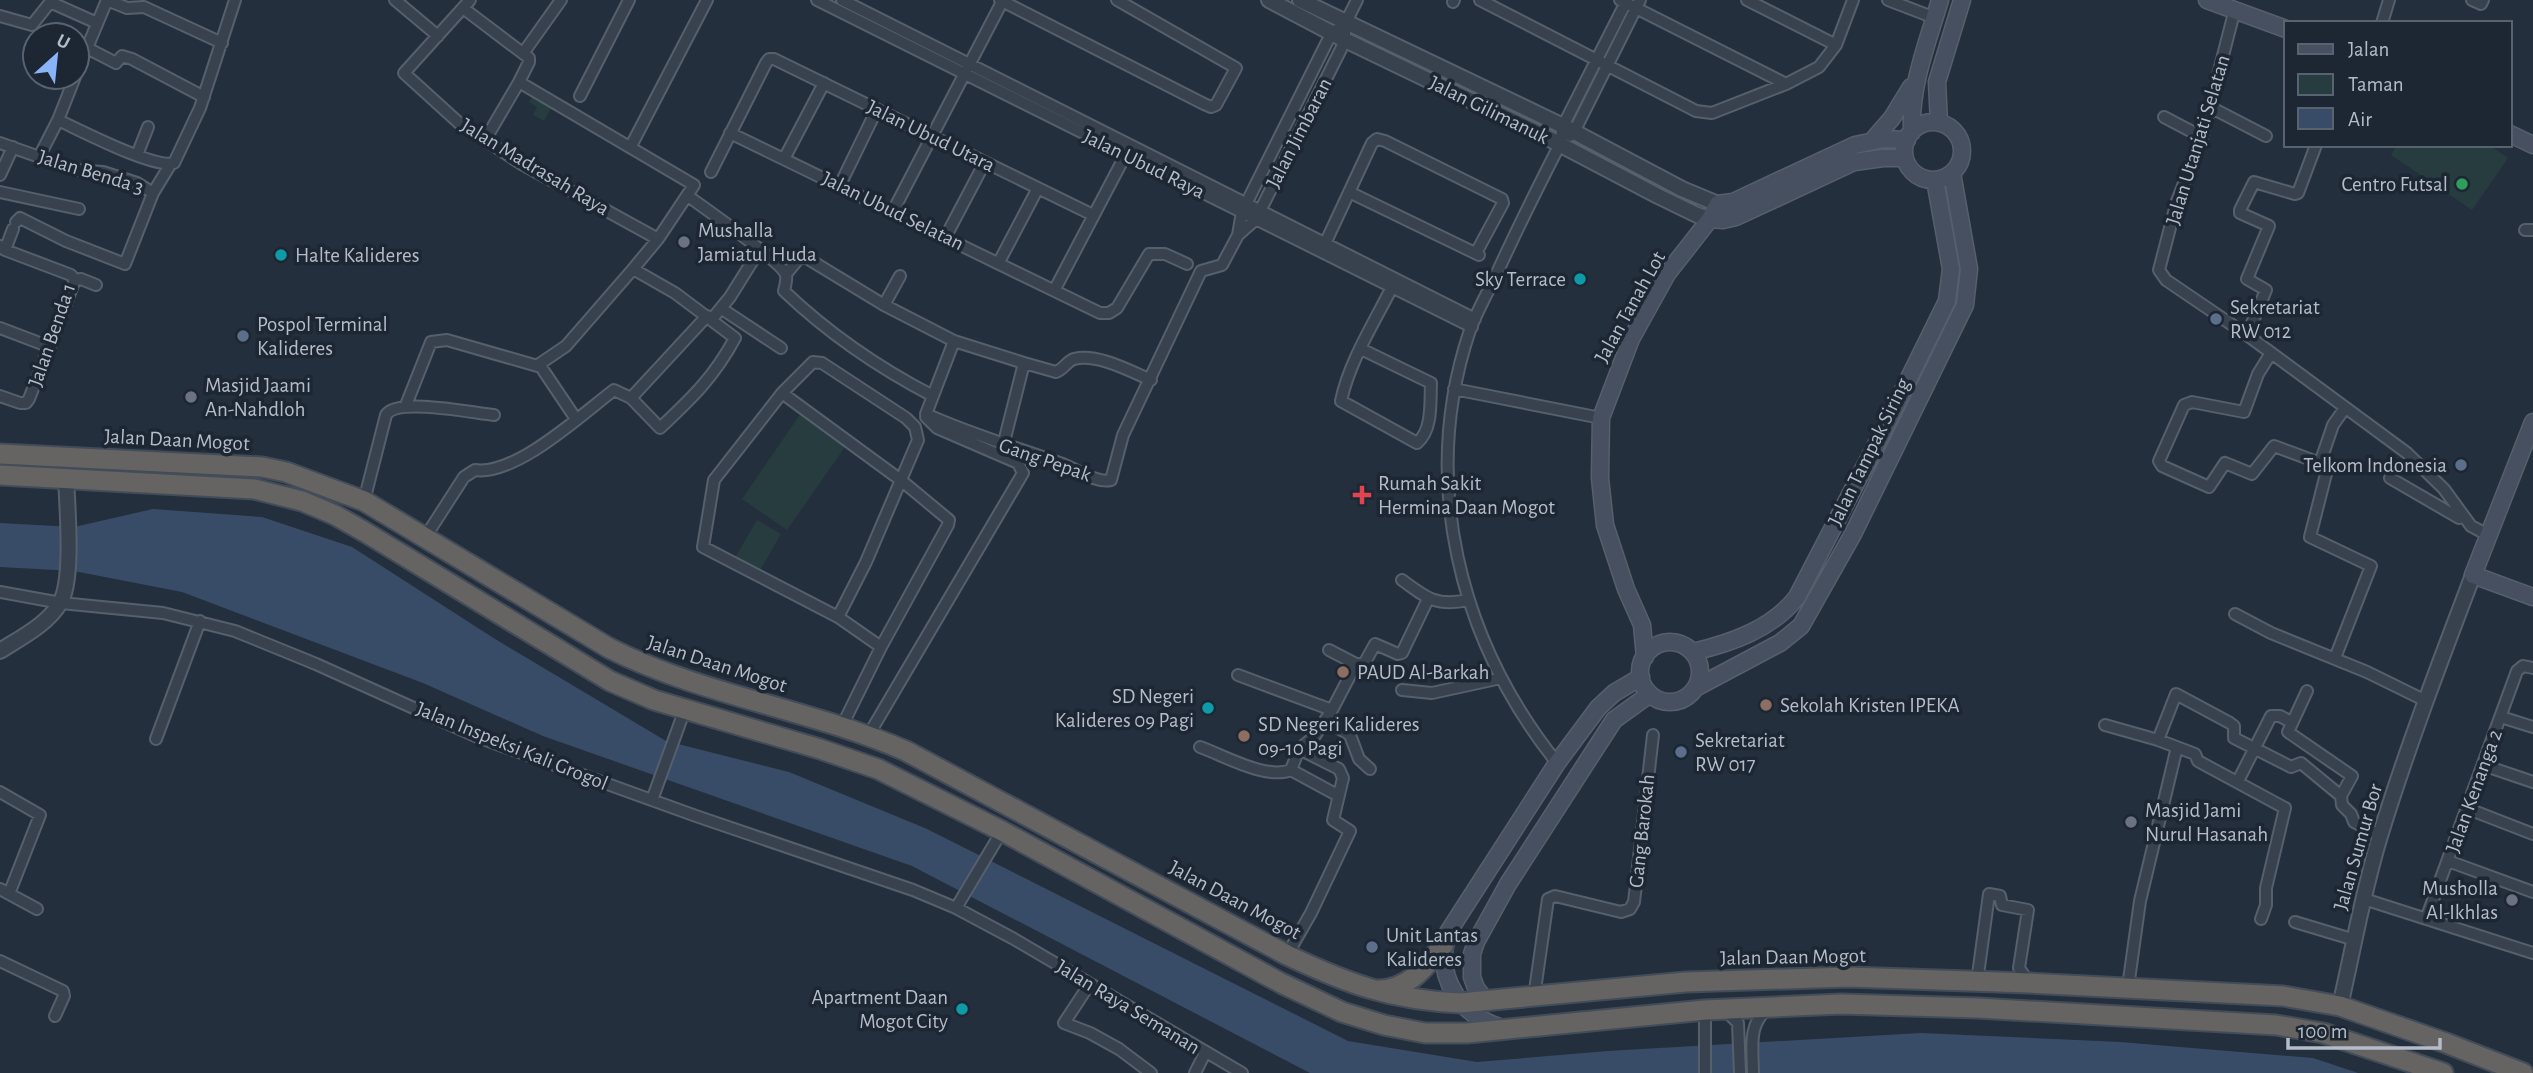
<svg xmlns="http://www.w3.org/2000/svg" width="2533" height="1073" viewBox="0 0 2533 1073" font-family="'Alegreya Sans',sans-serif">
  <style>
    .green { fill: #263c3f }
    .water { fill: #394c67 }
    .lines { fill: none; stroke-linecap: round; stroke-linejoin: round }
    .minor-casing { stroke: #565f6c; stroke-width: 14 }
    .tertiary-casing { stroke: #565f6c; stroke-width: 18 }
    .secondary-casing { stroke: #565f6c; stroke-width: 19 }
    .trunk-casing { stroke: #434c59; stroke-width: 23 }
    .minor { stroke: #38414e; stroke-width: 10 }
    .tertiary { stroke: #38414e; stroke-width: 14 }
    .secondary { stroke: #465061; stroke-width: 16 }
    .trunk { stroke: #656462; stroke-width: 19 }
    .leisure-dot { fill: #2e9e5b; stroke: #1d2633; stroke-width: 2.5 }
    .worship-dot { fill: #6b7280; stroke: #1d2633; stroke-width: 2.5 }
    .culture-dot { fill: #0f9aa8; stroke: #1d2633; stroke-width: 2.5 }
    .service-dot { fill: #5c6f8a; stroke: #1d2633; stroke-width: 2.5 }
    .health-dot { fill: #e0444e; stroke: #1d2633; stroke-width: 2.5 }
    .education-dot { fill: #8d6e63; stroke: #1d2633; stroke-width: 2.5 }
    .labels { text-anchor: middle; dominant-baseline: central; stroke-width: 7; stroke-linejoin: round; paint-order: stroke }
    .street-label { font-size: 21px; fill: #b4bcc9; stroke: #1d2633 }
    .poi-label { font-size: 21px; fill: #b4bcc9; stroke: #1d2633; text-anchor: start }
  </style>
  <rect width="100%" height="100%" fill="#242f3e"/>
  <path class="green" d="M536,90L555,101L544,121L533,115L537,107L529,102Z
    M2397,145H2489L2508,158L2472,210L2391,155Z
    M801,413L847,444L787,530L742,499Z
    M757,520L781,534L755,579L731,565Z"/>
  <path class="water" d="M153,509L262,517L352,547L495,639L666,741L789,772L927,829L1348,1041L1477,1062L1608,1051L1921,1033L2120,1042L2313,1058L2358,1073H1310L912,866L543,736L423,683L182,592L74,571L0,567V523L74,527Z"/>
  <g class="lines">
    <defs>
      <path id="minor" d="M107,0L127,8L144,7L222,43
        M395,0L438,36
        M470,0L404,73L459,123L520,163L658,239
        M817,0L1472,327
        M842,0L1475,319
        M1000,0L1204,104L1211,107L1216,105L1236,68L1117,0
        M1480,0L1696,111L1712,113L1786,84L1819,67L1836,45L1853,0
        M1620,0L1786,84
        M1747,0L1836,45
        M1888,0L1935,18
        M2472,0L2481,4L2483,0
        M50,2L97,23
        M1453,2L1454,0
        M463,8L529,58V62L519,82L694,185L658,239L633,269L675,293L735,338C714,377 692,398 660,428L631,398
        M2235,9L2202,137L2177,201L2159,270L2166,280L2247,335L2407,453L2444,489L2471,526L2488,535
        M0,16L32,25L52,0
        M2382,23L2389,0
        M87,48L116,63L122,56L132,59L204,97
        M524,52L561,0
        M77,72L107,0
        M580,96L629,0
        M2210,107L2266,136
        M2164,117L2202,137
        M58,120C80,130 154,169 174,163L200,108L235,0
        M730,133L1100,313H1109L1117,308L1149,254H1165L1187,264
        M1570,136L1574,132L1640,0
        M485,140L519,82
        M0,143L76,170L103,172L137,183L153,193L125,264L66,241L20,218L16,222
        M631,146L707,0
        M137,155L148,127
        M39,157L58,120L75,77
        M784,159L824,83
        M711,172L766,63L769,59H774L1093,215
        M0,175L13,147
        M840,185L877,109
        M0,192L79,209
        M1349,192L1479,255
        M153,193L170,165
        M688,196C704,208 782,262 786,275C787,279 785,287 784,291C828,333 879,368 933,396
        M893,211L1003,0
        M2525,230H2533
        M1238,235L1255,220L1260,211L1341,49L1345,40V24L1357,0
        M946,236L985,162
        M0,246L5,250L71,275L75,280L29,399L26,403H20L0,396
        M1323,248L1372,143L1377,139L1385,141L1502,199L1503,203L1476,253
        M5,250L13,229
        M999,262L1038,188
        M786,274L800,257H805L884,305L954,341L926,414
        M75,280L81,279L96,285
        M1055,289L1126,154
        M884,305L900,276
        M722,309L781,348
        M712,319L730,297L760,249
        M0,328L50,347
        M2247,335L2266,290L2247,279L2269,226L2240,213V210L2254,182L2295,194L2298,193L2316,145
        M954,341L1024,363L1003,446
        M1361,349L1431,383C1430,402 1433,430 1417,443L1341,401C1349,362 1374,323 1392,287
        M2271,353L2258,374L2244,412L2192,402L2184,405L2159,461L2162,466L2209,487L2225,463L2252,474L2274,446L2328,466L2310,537L2371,566L2335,658
        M1024,363L1056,372C1064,369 1067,361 1074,359C1097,353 1130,371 1151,380
        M538,365L566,346L633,269
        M1454,389L1601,418
        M782,393L902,481L949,520L948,525L881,647
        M406,405L431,342L447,340L541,367L576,419
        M926,414C970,434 1015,447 1060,463C1075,468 1097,484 1111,480L1123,435L1201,271L1222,265L1238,235L1242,212L1327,42L1332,33L1345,24
        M2320,463L2333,425L2345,408
        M2390,478L2459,518L2464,517
        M364,501L386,415C397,397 473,413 494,415
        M426,536L464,477L475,470C516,476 582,414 614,390L631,398L707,316
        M1402,580C1426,598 1437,607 1468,600
        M0,592L61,603L163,613L235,631L316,664L480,738L696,816L913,890L956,908L1014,939L1242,1073
        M2235,614L2271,633L2367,672L2426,701
        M838,617L703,547L714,480L782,393L813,362L822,363L906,418L915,427L918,440L866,562L838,617L881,647L842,726
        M1329,650L1356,664
        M1238,675L1332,710
        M1402,690L1432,693L1501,678
        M2307,691L2288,732L2352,776L2341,796
        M2501,717L2533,727
        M1325,720L1350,735L1359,759L1370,769
        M2105,725L2158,740L2176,694L2230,723L2234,726V738L2291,767L2301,763L2341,796L2342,805L2351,814L2354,822L2380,835
        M868,736L1023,473L1018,463L937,428L926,417
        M156,739L200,621
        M2158,740L2195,754L2198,761L2285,808L2266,888V905L2261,919
        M1200,747C1225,756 1266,780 1291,770
        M1557,763C1459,640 1419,481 1470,330C1477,311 1488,292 1497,273C1517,229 1538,187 1560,144L1563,126L1627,0
        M2483,765L2533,782
        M2238,781L2271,716H2280L2291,722
        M0,792L40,815L9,894
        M1337,795L1291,770L1299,749L1314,737L1332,710L1356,664H1364L1375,644L1398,654L1402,653L1428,599
        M652,800L685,709
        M2466,808L2533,834
        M2448,861L2533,892
        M0,889L37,909
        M2364,899L2533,953
        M956,908L1002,831
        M2426,919L2517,671L2523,666L2533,668
        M2295,922L2355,940
        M1287,955L1311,913L1350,831L1333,820L1343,778L1339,769L1299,749
        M0,961L63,991L64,996L55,1016
        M1977,982L1989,894L2000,896L2002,905L2028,910L2019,968L2029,983
        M1089,985L1064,1023L1090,1033L1119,1049L1151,1073
        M2128,987L2140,901L2177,747
        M1534,997L1548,899L1555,896L1621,912L1630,909L1634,902L1653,735
        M1724,1009L1738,1023L1740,1073
        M1705,1010V1073
        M1195,1073L1205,1053
        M1753,1073C1753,1050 1747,1023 1769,1008"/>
      <path id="tertiary" d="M1269,0L1345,40L1542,135L1658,196L1697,215L1710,219
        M1300,0L1563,126L1682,189L1718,204
        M0,651C20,638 47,625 60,603C74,580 67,506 66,477
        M2340,1006C2353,950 2363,891 2380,836C2407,748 2440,662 2473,575"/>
      <path id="secondary" d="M2207,0L2286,29
        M1904 151a29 29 0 1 1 58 0a29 29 0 1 1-58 0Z
        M1939,123L1937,82L1962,0
        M1912,132C1910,85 1927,44 1940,0
        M2510,134L2533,145
        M1872,141L1892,118L1911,87
        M1710,219L1723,220L1736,217L1854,162L1883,158H1905
        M2533,422L2473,575L2533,597
        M1640 672a30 30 0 1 1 60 0a30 30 0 1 1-60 0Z
        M1693,652C1731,643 1772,629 1797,597L1879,439L1947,301L1951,269L1935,180
        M1645,657L1642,625L1626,589L1605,525L1600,478L1601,418L1631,339L1667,274L1710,219L1718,204L1733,202L1855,145L1884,139L1907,140
        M1697,687L1780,643L1801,626L1853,534L1965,305L1969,269L1952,173
        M1487,1002L1476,988L1472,977V954L1476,942L1508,884L1614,720L1650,694
        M1503,1028C1460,1016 1435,978 1447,934L1557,763L1598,708L1614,693L1641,677"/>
      <path id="trunk" d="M0,454L262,467L286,472L364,501L609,648C704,696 810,709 906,751L1287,955C1348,984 1392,1000 1460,1003L1686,982L1848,977L2029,983L2283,996L2340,1006L2446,1043L2523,1073
        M0,475L254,489L302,501L335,515L365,532L610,681L654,700L820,749L878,769L1002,831L1281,983L1342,1012L1384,1025L1425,1033H1467L1705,1010L1841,1004L1978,1008L2276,1025L2323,1033L2443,1073
        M1379,990C1410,989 1426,966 1444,944"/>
    </defs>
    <use href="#minor" class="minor-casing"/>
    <use href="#tertiary" class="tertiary-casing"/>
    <use href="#secondary" class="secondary-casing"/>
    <use href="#trunk" class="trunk-casing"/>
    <use href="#minor" class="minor"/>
    <use href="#tertiary" class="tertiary"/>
    <use href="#secondary" class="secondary"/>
    <use href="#trunk" class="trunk"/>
  </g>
  <circle class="leisure-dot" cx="2462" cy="184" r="7"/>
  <g class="worship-dot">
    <circle cx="684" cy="242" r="7"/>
    <circle cx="191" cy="397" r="7"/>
    <circle cx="2131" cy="822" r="7"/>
    <circle cx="2512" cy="900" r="7"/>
  </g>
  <g class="culture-dot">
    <circle cx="281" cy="255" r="7"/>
    <circle cx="1580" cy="279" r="7"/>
    <circle cx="1208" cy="708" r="7"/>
    <circle cx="962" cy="1009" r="7"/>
  </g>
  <g class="service-dot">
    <circle cx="2216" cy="319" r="7"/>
    <circle cx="243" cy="336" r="7"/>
    <circle cx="2461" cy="465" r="7"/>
    <circle cx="1681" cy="752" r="7"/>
    <circle cx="1372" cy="947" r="7"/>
  </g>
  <path class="health-dot" d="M1358.5 484.5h7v7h7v7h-7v7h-7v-7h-7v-7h7z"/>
  <g class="education-dot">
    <circle cx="1343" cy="672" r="7"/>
    <circle cx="1766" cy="705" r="7"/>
    <circle cx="1244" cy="736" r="7"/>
  </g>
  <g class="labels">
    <g class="street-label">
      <text transform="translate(1489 110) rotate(26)">Jalan Gilimanuk</text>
      <text transform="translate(1299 133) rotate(-63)">Jalan Jimbaran</text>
      <text transform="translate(931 136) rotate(26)">Jalan Ubud Utara</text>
      <text transform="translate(2198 140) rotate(-73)">Jalan Utanjati Selatan</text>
      <text transform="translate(1144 164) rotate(26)">Jalan Ubud Raya</text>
      <text transform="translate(535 167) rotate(31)">Jalan Madrasah Raya</text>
      <text transform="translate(91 172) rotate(17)">Jalan Benda 3</text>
      <text transform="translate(893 211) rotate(26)">Jalan Ubud Selatan</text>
      <text transform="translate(1630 307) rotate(-61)">Jalan Tanah Lot</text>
      <text transform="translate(52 335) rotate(-71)">Jalan Benda 1</text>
      <text transform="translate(177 440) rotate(3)">Jalan Daan Mogot</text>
      <text transform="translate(1869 452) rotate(-64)">Jalan Tampak Siring</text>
      <text transform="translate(1045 460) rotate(19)">Gang Pepak</text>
      <text transform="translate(717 664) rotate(18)">Jalan Daan Mogot</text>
      <text transform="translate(512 746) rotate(22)">Jalan Inspeksi Kali Grogol</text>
      <text transform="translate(2474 791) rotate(-70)">Jalan Kenanga 2</text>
      <text transform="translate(1642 831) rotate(-84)">Gang Barokah</text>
      <text transform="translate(2358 847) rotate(-74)">Jalan Sumur Bor</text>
      <text transform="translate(1235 900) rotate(28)">Jalan Daan Mogot</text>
      <text transform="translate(1793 957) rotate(-1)">Jalan Daan Mogot</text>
      <text transform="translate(1128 1007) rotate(31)">Jalan Raya Semanan</text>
    </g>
    <g class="poi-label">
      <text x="2448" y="184" text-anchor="end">Centro Futsal</text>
      <text x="698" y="230">Mushalla<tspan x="698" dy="24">Jamiatul Huda</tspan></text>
      <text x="295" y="255">Halte Kalideres</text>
      <text x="1566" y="279" text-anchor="end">Sky Terrace</text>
      <text x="2230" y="307">Sekretariat<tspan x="2230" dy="24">RW 012</tspan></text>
      <text x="257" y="324">Pospol Terminal<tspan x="257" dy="24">Kalideres</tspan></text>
      <text x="205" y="385">Masjid Jaami<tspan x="205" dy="24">An-Nahdloh</tspan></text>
      <text x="2447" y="465" text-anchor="end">Telkom Indonesia</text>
      <text x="1378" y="483">Rumah Sakit<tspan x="1378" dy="24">Hermina Daan Mogot</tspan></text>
      <text x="1357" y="672">PAUD Al-Barkah</text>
      <text x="1194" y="696" text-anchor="end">SD Negeri<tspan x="1194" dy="24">Kalideres 09 Pagi</tspan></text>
      <text x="1780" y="705">Sekolah Kristen IPEKA</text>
      <text x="1258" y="724">SD Negeri Kalideres<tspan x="1258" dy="24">09-10 Pagi</tspan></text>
      <text x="1695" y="740">Sekretariat<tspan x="1695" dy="24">RW 017</tspan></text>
      <text x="2145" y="810">Masjid Jami<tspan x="2145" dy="24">Nurul Hasanah</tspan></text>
      <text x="2498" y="888" text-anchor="end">Musholla<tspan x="2498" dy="24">Al-Ikhlas</tspan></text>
      <text x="1386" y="935">Unit Lantas<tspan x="1386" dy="24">Kalideres</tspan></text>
      <text x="948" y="997" text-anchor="end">Apartment Daan<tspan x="948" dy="24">Mogot City</tspan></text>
    </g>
  </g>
  <rect x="2284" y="21" width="228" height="126" fill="#1d2633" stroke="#59626f" stroke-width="2"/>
  <rect x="2298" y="44" width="35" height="10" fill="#465061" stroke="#59626f" stroke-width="2"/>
  <text x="2348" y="56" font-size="21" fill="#b4bcc9">Jalan</text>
  <rect x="2298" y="74" width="35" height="21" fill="#263c3f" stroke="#59626f" stroke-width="2"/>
  <text x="2348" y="91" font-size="21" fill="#b4bcc9">Taman</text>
  <rect x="2298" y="108" width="35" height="21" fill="#394c67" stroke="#59626f" stroke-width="2"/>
  <text x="2348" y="126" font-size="21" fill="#b4bcc9">Air</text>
  <g transform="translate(56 56) rotate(27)"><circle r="33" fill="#1d2633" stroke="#59626f" stroke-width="2"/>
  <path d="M0-5L12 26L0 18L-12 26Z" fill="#8ab4f8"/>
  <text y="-10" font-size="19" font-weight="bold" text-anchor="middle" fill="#b4bcc9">U</text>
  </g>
  <path d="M2288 1038v10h152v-10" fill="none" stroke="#b4bcc9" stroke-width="3.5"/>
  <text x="2298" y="1038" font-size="21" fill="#b4bcc9" stroke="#1d2633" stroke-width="5" paint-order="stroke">100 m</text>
</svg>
